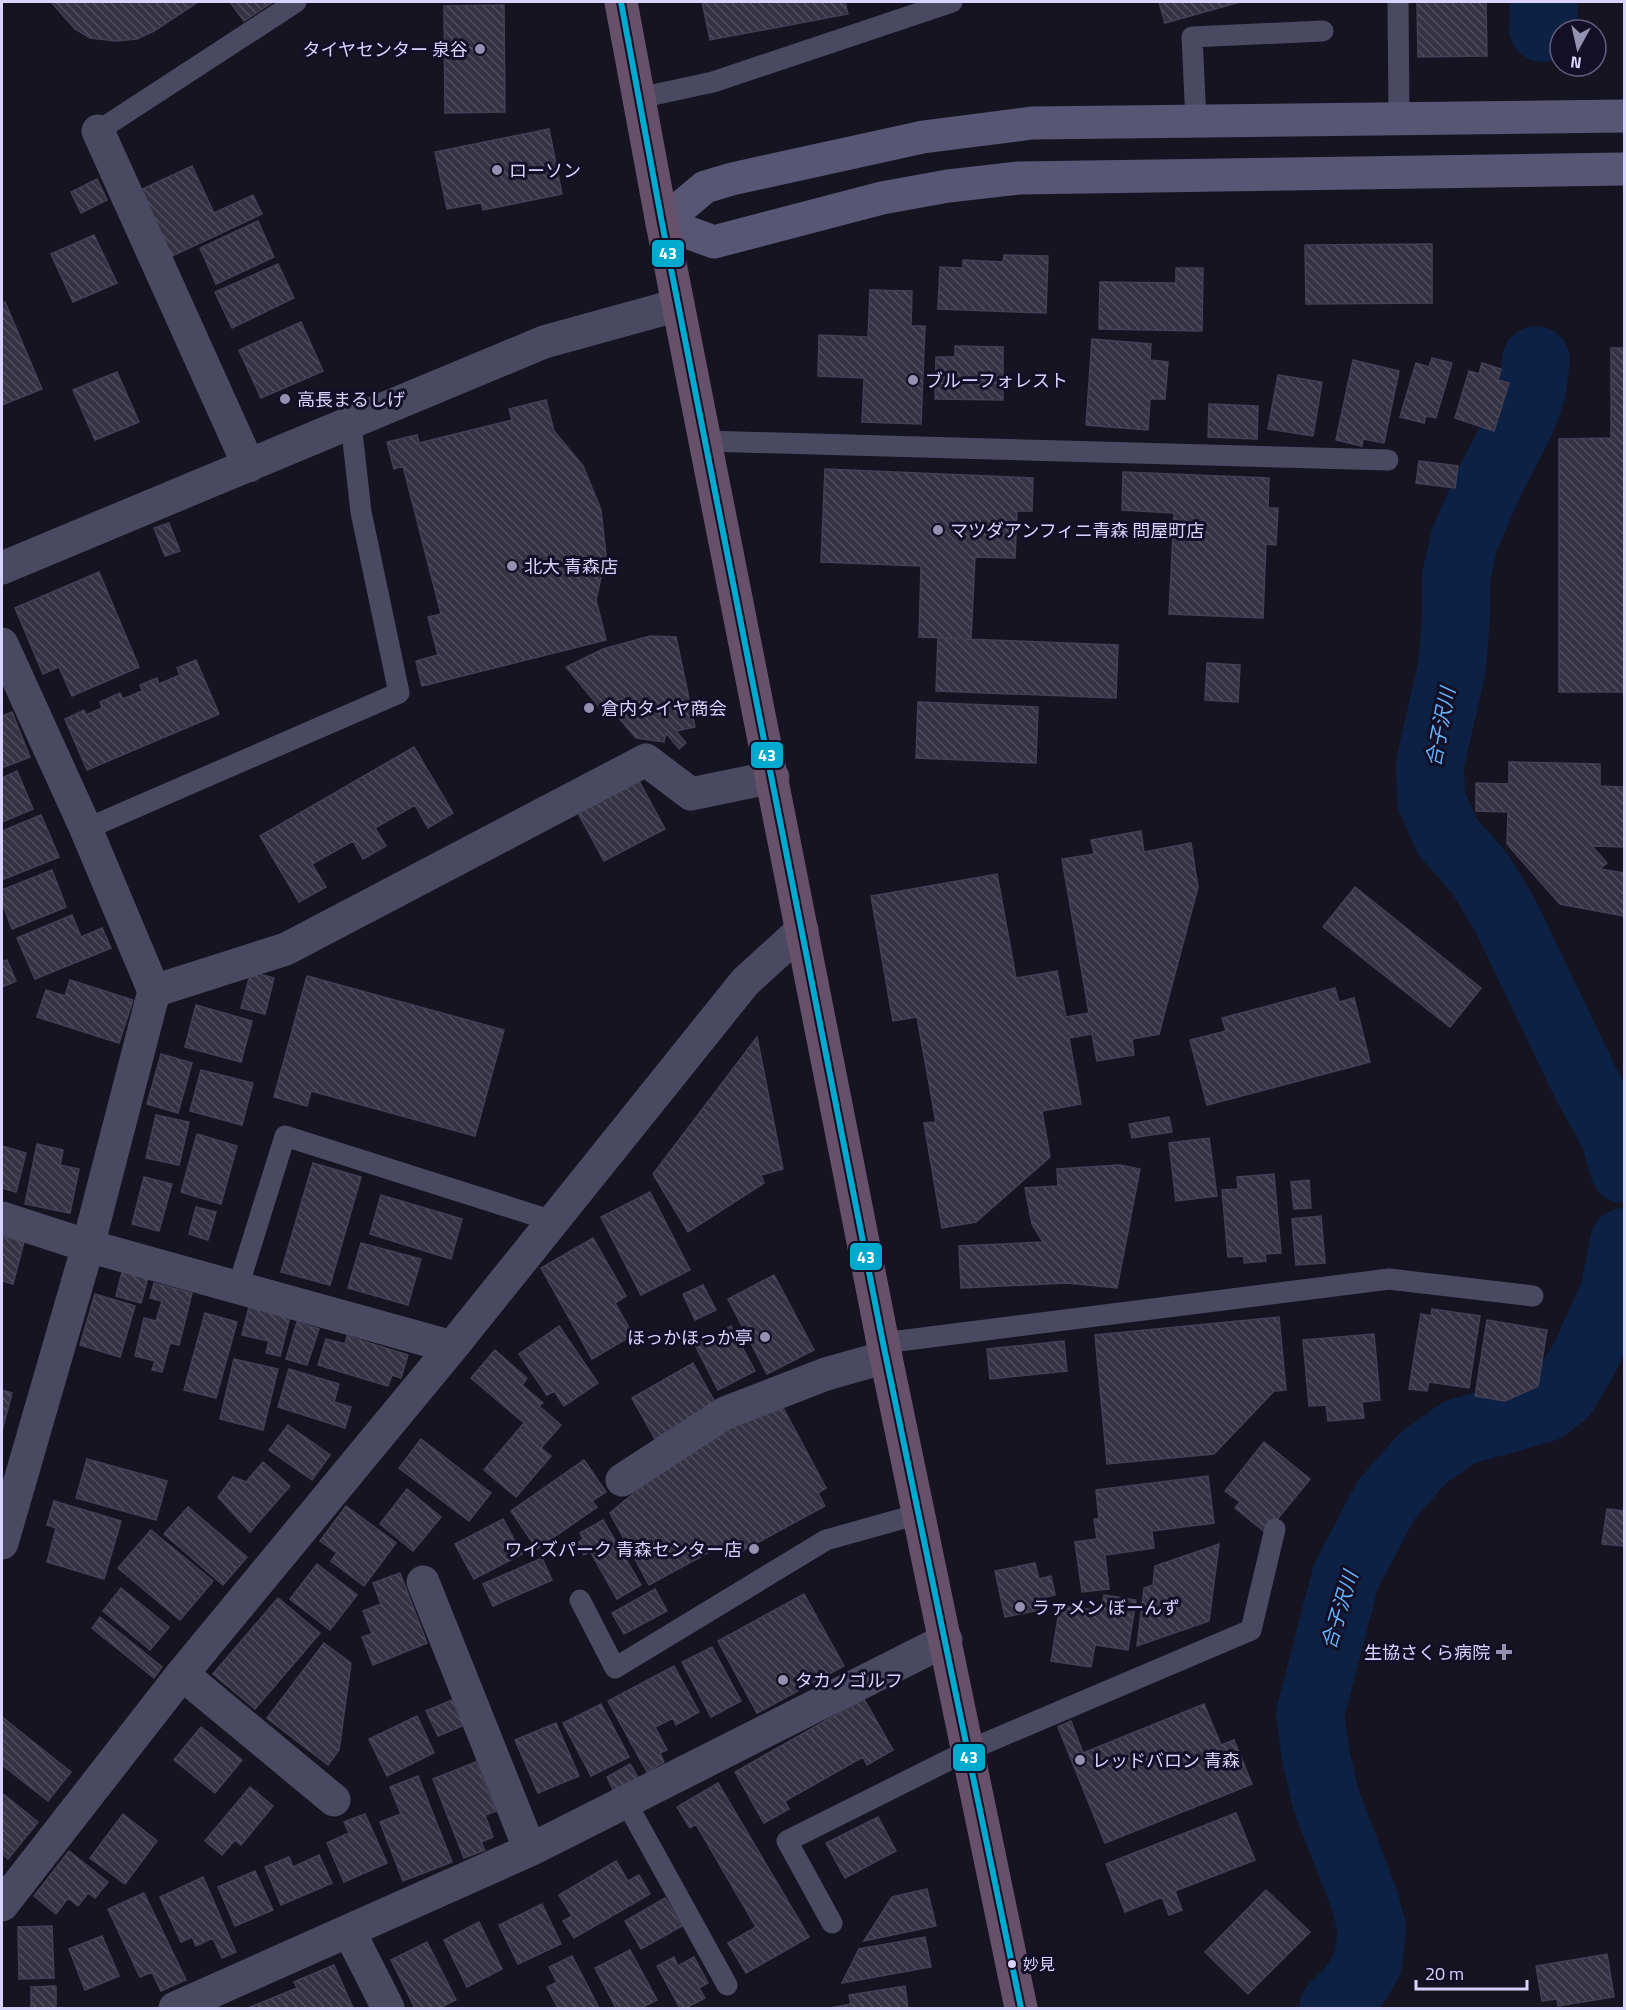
<svg xmlns="http://www.w3.org/2000/svg" width="1626" height="2010" viewBox="0 0 1626 2010" font-family="'Titillium Web','Noto Sans JP',sans-serif">
  <style>
    .lines { fill: none; stroke-linecap: round; stroke-linejoin: round }
    .river { stroke: #0d2144; stroke-width: 68 }
    .building { fill: url(#building-back-hatch); stroke: #433f54; stroke-width: 1.5 }
    .lane { stroke: #4a4962; stroke-width: 21 }
    .street { stroke: #4a4962; stroke-width: 33 }
    .secondary { stroke: #575674; stroke-width: 33 }
    .highway { stroke: #67516a; stroke-width: 33 }
    .bus-1-casing { stroke: #130f26; stroke-width: 10 }
    .bus-1 { stroke: #00a9ce; stroke-width: 6 }
    .poi-dot { fill: #9591b1; stroke: #130f26; stroke-width: 2 }
    .bus-dot { fill: #d9d4ff; stroke: #130f26; stroke-width: 2 }
    .labels { text-anchor: middle; dominant-baseline: central; stroke-width: 6; stroke-linejoin: round; paint-order: stroke }
    .bus-label { font-size: 16px; fill: #d9d4ff; stroke: #130f26; text-anchor: start }
    .poi-label { font-size: 18px; fill: #d9d4ff; stroke: #130f26; text-anchor: start }
    .water-label { font-size: 20px; font-style: italic; fill: #62b6ff; stroke: #130f26 }
    .line-badge { stroke: #130f26; stroke-width: 2 }
    .badge-label { font-size: 16px; text-anchor: middle; font-weight: bold; fill: #fff }
  </style>
  <defs>
    <pattern id="building-back-hatch" width="6" height="6" patternUnits="userSpaceOnUse" patternTransform="scale(1.5)"><rect width="6" height="6" fill="#343243"/><path d="M-1 5l2 2M0 0l6 6M5-1l2 2" fill="none" stroke="#514f5f"/></pattern>
  </defs>
  <rect width="100%" height="100%" fill="#161421"/>
  <g class="lines">
    <path class="river" d="M1543,28L1544,2
      M1536,360L1532,390L1521,421L1491,479L1465,538L1456,577V617L1452,667L1430,764L1431,799L1447,836L1481,875L1505,915L1587,1086L1614,1134L1624,1169
      M1333,2008L1353,1988L1368,1963L1372,1929L1365,1901L1327,1803L1316,1758L1310,1714L1346,1576L1386,1500L1424,1457L1460,1432L1545,1408L1564,1393L1585,1357L1614,1293L1624,1242"/>
  </g>
  <path class="building" d="M51,2H198L154,31L137,39L116,41L90,38L75,29Z
    M230,2H273L244,21Z
    M702,2H845L848,14L710,40Z
    M1159,2H1240L1165,23Z
    M1417,2H1486L1487,56L1418,57Z
    M504,5L505,112L445,113L444,6Z
    M549,129L562,194L483,210L481,203L447,209L435,152Z
    M192,166L214,213L253,195L262,214L170,257L138,191Z
    M97,179L107,200L81,213L71,192Z
    M258,221L274,257L216,284L200,248Z
    M94,235L117,283L73,302L51,254Z
    M1432,244V303L1306,304L1305,245Z
    M1004,255L1048,256L1046,313L938,309L940,267L963,268V260L1003,262Z
    M278,264L294,298L232,328L215,292Z
    M1176,268H1203L1202,331L1099,329L1100,282L1176,283Z
    M870,290L912,291L911,326H925L921,424L862,422L864,378L818,376L819,335L868,337Z
    M5,302L42,389L2,405V304Z
    M301,322L323,371L261,398L239,350Z
    M1092,339L1151,344L1150,360L1168,362L1165,399H1150L1148,430L1086,425Z
    M955,346L1003,347V400L935,399L936,357H955Z
    M1611,348H1624V692H1559V439L1611,438Z
    M1432,358L1452,363L1436,418L1426,416L1424,423L1400,417L1416,363L1429,367Z
    M1353,360L1399,371L1384,443L1363,439L1362,446L1336,440Z
    M1482,363L1501,369L1498,380L1509,383L1494,431L1455,418L1469,371L1479,374Z
    M117,372L139,422L95,440L73,390Z
    M1278,375L1322,382L1313,436L1268,429Z
    M546,400L554,431L583,466L601,510L606,555L596,600L606,640L422,686L416,661L438,655L428,617L441,614L403,466L394,469L387,442L417,435L419,443L512,420L509,409Z
    M1209,404L1258,406L1257,439L1208,437Z
    M1419,461L1458,466L1455,488L1416,483Z
    M825,469L1033,478L1032,511H1017L1015,558L975,557L971,639L919,637L921,566L821,562Z
    M1123,472L1269,478L1268,508H1278L1276,545L1266,544L1263,618L1169,614L1174,513L1122,510Z
    M169,523L180,551L165,556L154,528Z
    M99,572L139,667L72,696L59,667L43,674L15,608Z
    M650,636L676,637L695,727L676,731L686,743L679,749L666,733L664,742L636,738L607,704L601,709L566,667L603,649Z
    M938,638L1118,645L1116,698L936,691Z
    M196,660L219,714L87,770L65,719L84,710L86,715L102,708L100,702L120,693L123,699L142,691L140,685L157,678L159,684L180,675L177,668Z
    M1207,663L1240,665L1238,702L1205,700Z
    M918,702L1038,707L1036,763L916,758Z
    M12,712L30,757L2,768V716Z
    M414,747L453,813L428,828L415,805L375,828L386,846L363,859L353,841L312,864L326,887L299,902L260,836Z
    M1509,762L1600,764V786L1624,787V847L1592,846L1607,863L1600,869L1624,873V916L1560,904L1507,844L1508,812L1476,811V783L1509,784Z
    M17,771L33,809L2,822V778Z
    M639,781L665,829L604,861L578,813Z
    M41,815L59,857L2,880V831Z
    M1141,831L1144,852L1191,843L1198,887L1159,1034L1132,1039L1134,1055L1097,1061L1092,1034L1069,1038L1081,1104L1042,1111L1050,1157L976,1222L942,1228L924,1123L936,1122L917,1017L893,1021L871,896L997,874L1016,978L1057,971L1066,1017L1089,1013L1062,859L1094,854L1091,840Z
    M52,870L66,907L12,929L2,902V890Z
    M1355,887L1481,988L1450,1027L1323,927Z
    M72,915L81,937L102,928L111,948L35,979L17,938Z
    M7,960L16,981L2,987V962Z
    M251,972L274,978L265,1014L241,1008Z
    M307,976L504,1030L475,1136L311,1091L307,1106L274,1097Z
    M70,980L133,1000L119,1043L37,1017L46,990L65,996Z
    M1335,988L1339,1002L1354,998L1370,1062L1207,1105L1190,1040L1226,1031L1222,1018Z
    M196,1005L252,1021L241,1062L185,1047Z
    M757,1037L783,1169L761,1175L764,1183L688,1232L653,1174Z
    M161,1054L192,1063L178,1113L147,1104Z
    M201,1070L253,1083L242,1125L190,1111Z
    M156,1115L189,1122L179,1165L146,1158Z
    M1169,1117L1172,1132L1132,1138L1129,1124Z
    M197,1134L237,1146L221,1204L181,1192Z
    M1209,1138L1217,1196L1176,1201L1169,1143Z
    M37,1144L63,1150L60,1165L79,1169L70,1213L25,1204Z
    M2,1146L26,1153L16,1192L2,1188Z
    M313,1163L361,1177L330,1285L281,1272Z
    M1120,1165L1140,1169L1117,1288L1067,1283L961,1288L959,1246L1043,1242L1032,1224L1025,1188L1058,1186L1057,1169Z
    M1274,1174L1281,1253L1265,1254L1266,1261L1244,1263V1256L1228,1257L1222,1190L1238,1189L1237,1177Z
    M144,1177L172,1184L159,1231L132,1224Z
    M1309,1180L1311,1208L1294,1209L1291,1182Z
    M650,1192L690,1270L641,1295L601,1217Z
    M381,1195L462,1219L451,1259L370,1234Z
    M196,1207L216,1212L208,1240L189,1234Z
    M1321,1216L1325,1263L1296,1265L1292,1219Z
    M2,1236L24,1242L13,1284L2,1281Z
    M593,1238L626,1296L615,1303L633,1335L592,1359L541,1268Z
    M361,1243L421,1259L408,1305L348,1288Z
    M123,1268L149,1274L141,1303L116,1296Z
    M774,1275L814,1350L767,1374L728,1299Z
    M154,1283L192,1293L179,1345L170,1343L162,1372L152,1370L155,1361L135,1356L144,1318L156,1321L162,1301L150,1298Z
    M703,1285L716,1310L695,1320L683,1294Z
    M95,1294L135,1306L120,1357L80,1345Z
    M249,1307L290,1317L280,1356L266,1353L269,1341L242,1335Z
    M1432,1309L1480,1316L1469,1388L1429,1382L1427,1391L1409,1389L1421,1314L1431,1316Z
    M205,1313L237,1322L216,1398L184,1390Z
    M1279,1317L1286,1390L1274,1391L1214,1454L1107,1464L1095,1335Z
    M1487,1320L1547,1330L1538,1386L1505,1401L1475,1396Z
    M297,1322L319,1329L307,1365L286,1359Z
    M559,1326L598,1383L564,1406L554,1391L547,1395L519,1354Z
    M731,1326L755,1371L718,1390L695,1345Z
    M1374,1334L1380,1400L1362,1402L1364,1418L1328,1421L1326,1405L1309,1406L1303,1340Z
    M347,1336L408,1355L401,1378L392,1375L388,1386L318,1365L326,1339L345,1344Z
    M1064,1341L1067,1371L990,1379L987,1349Z
    M495,1350L527,1378L522,1385L543,1403L539,1406L561,1425L541,1448L551,1456L516,1497L484,1470L524,1423L471,1378Z
    M234,1359L278,1369L263,1430L220,1419Z
    M693,1363L716,1404L655,1439L632,1398Z
    M289,1369L339,1384L334,1402L351,1407L345,1428L278,1407Z
    M2,1390L12,1393L2,1431Z
    M780,1402L826,1488L818,1493L825,1506L729,1558L722,1545L649,1585L610,1513L676,1458Z
    M288,1425L330,1455L312,1480L269,1450Z
    M421,1439L491,1493L469,1521L399,1468Z
    M1264,1442L1310,1479L1266,1533L1235,1508L1240,1502L1225,1491Z
    M87,1459L167,1481L156,1520L76,1498Z
    M584,1460L606,1492L592,1501L597,1507L537,1549L511,1511Z
    M263,1462L290,1486L250,1532L218,1497L233,1477L246,1482Z
    M1208,1476L1214,1523L1152,1531L1154,1548L1105,1555L1109,1589L1082,1592L1075,1542L1097,1539L1094,1519H1099L1096,1490Z
    M407,1489L441,1517L413,1551L380,1524Z
    M54,1501L121,1521L104,1579L47,1562L56,1528L47,1525Z
    M346,1506L396,1543L364,1586L331,1561L337,1553L320,1541Z
    M188,1507L247,1557L223,1585L164,1534Z
    M1607,1509L1624,1511V1546L1602,1544Z
    M503,1519L522,1554L474,1579L455,1544Z
    M603,1520L641,1585L617,1599L590,1551L584,1555L577,1543L583,1539L580,1533Z
    M151,1530L213,1581L180,1620L118,1568Z
    M1219,1544L1209,1621L1137,1646L1144,1588L1153,1585L1155,1566Z
    M542,1558L552,1580L493,1606L483,1584Z
    M1035,1563L1039,1579L1051,1576L1055,1595L1042,1598L1044,1609L1005,1617L995,1571Z
    M317,1564L357,1595L330,1630L290,1599Z
    M400,1573L427,1643L373,1665L362,1637L372,1634L363,1611L381,1604L373,1583Z
    M121,1588L169,1627L150,1650L103,1611Z
    M655,1589L667,1611L624,1634L612,1613Z
    M804,1594L844,1666L757,1713L718,1641Z
    M1104,1595L1136,1600L1128,1650L1095,1645L1091,1667L1051,1661L1060,1605L1101,1611Z
    M278,1598L320,1633L255,1709L213,1674Z
    M100,1617L162,1667L154,1678L92,1628Z
    M324,1643L351,1663L339,1750L328,1765L267,1718Z
    M712,1647L741,1701L711,1717L682,1662Z
    M674,1666L699,1712L676,1725L673,1718L655,1727L667,1750L660,1753L664,1762L647,1772L608,1701Z
    M864,1699L893,1750L867,1765L863,1757L785,1801L789,1809L764,1823L735,1772Z
    M452,1700L464,1725L438,1736L426,1711Z
    M601,1704L629,1757L591,1776L563,1723Z
    M1204,1704L1221,1745L1234,1740L1252,1784L1105,1843L1058,1727L1071,1721L1083,1753Z
    M417,1716L434,1753L387,1776L369,1739Z
    M2,1717L71,1772L48,1801L2,1765Z
    M556,1723L579,1776L538,1793L515,1740Z
    M201,1727L242,1760L215,1793L174,1760Z
    M476,1762L496,1811L485,1815L493,1837L481,1842L485,1850L464,1858L433,1779Z
    M630,1764L639,1779L615,1793L607,1777Z
    M418,1776L452,1862L403,1881L380,1822L401,1814L390,1787Z
    M718,1783L809,1937L746,1973L728,1943L756,1927L696,1824L690,1828L677,1807Z
    M250,1787L273,1806L241,1845L235,1840L222,1855L205,1841Z
    M2,1793L38,1822L8,1859L2,1854Z
    M1236,1813L1255,1860L1175,1891L1182,1910L1169,1915L1162,1897L1125,1912L1106,1864Z
    M123,1814L157,1841L125,1884L90,1858Z
    M365,1814L387,1863L344,1882L327,1843L349,1833L344,1822Z
    M878,1817L896,1851L845,1878L826,1843Z
    M69,1851L108,1882L95,1898L88,1893L78,1906L68,1898L56,1914L34,1896Z
    M319,1855L332,1883L281,1905L265,1867L289,1857L293,1867Z
    M616,1861L628,1881L639,1875L650,1894L574,1938L563,1921L572,1916L559,1895Z
    M255,1871L273,1910L235,1926L218,1887Z
    M203,1877L236,1952L222,1958L213,1938L196,1946L192,1937L181,1942L160,1897Z
    M927,1889L936,1926L864,1941L892,1897Z
    M1266,1890L1310,1932L1248,1994L1205,1952Z
    M144,1893L186,1980L161,1991L152,1972L140,1977L108,1909Z
    M665,1898L682,1926L641,1949L625,1921Z
    M542,1904L561,1944L518,1964L499,1925Z
    M479,1922L502,1969L467,1987L444,1940Z
    M52,1926L54,1978L19,1979L18,1927Z
    M102,1936L119,1976L85,1990L69,1949Z
    M925,1937L931,1967L842,1983L859,1949Z
    M427,1942L456,2000L439,2008H415L391,1960Z
    M630,1950L657,2000L641,2008H616L595,1968Z
    M1607,1954L1614,1997L1558,2006L1557,1999L1542,2001L1536,1966Z
    M572,1956L599,2008H558L547,1987L557,1982L549,1967Z
    M674,1957L678,1966L694,1957L708,1983L699,1988L705,1998L686,2008H680L657,1966Z
    M334,1965L353,2008H248L297,1988L294,1982Z
    M56,1986V2008H31V1987Z
    M905,1986L908,2008H830L851,2004L849,1995Z"/>
  <g class="lines">
    <path class="lane" d="M1398,2L1399,118
      M639,98L713,82L952,2
      M1196,121L1192,37L1323,31
      M98,131L296,2
      M705,441L1388,460
      M86,829L399,693L361,512L351,423
      M238,1287L285,1136L553,1221
      M883,1343L1389,1279L1533,1296
      M580,1600L615,1668L826,1540L919,1514
      M626,1802L727,1985
      M832,1923L787,1841L969,1750L1251,1630L1275,1529"/>
    <path class="street" d="M98,131L249,466
      M2,568L544,342L678,305
      M2,644L86,829L154,991L88,1246L2,1543
      M154,991L286,949L646,760L691,794L773,777
      M2,1218L88,1246L452,1347
      M622,1480L725,1413L826,1374L886,1357
      M423,1582L530,1850
      M182,1674L334,1800
      M2,1905L182,1674L452,1347L745,982L802,930
      M350,1933L388,2008
      M175,2008L530,1850L946,1640"/>
    <path class="secondary" d="M1624,116L1032,123L923,137L732,179L705,187L662,223L714,242L882,198L948,186L1019,178L1624,169"/>
    <path class="highway" d="M621,2L662,223L883,1343L1021,2008"/>
    <defs>
      <path id="bus-1" d="M621,2L662,223L883,1343L1021,2008"/>
    </defs>
    <use href="#bus-1" class="bus-1-casing"/>
    <use href="#bus-1" class="bus-1"/>
  </g>
  <g class="poi-dot">
    <circle cx="480" cy="49" r="6"/>
    <circle cx="497" cy="170" r="6"/>
    <circle cx="913" cy="380" r="6"/>
    <circle cx="285" cy="399" r="6"/>
    <circle cx="938" cy="530" r="6"/>
    <circle cx="512" cy="566" r="6"/>
    <circle cx="589" cy="708" r="6"/>
    <circle cx="765" cy="1337" r="6"/>
    <circle cx="754" cy="1549" r="6"/>
    <circle cx="1020" cy="1607" r="6"/>
    <path d="M1501 1643h6v6h6v6h-6v6h-6v-6h-6v-6h6z"/>
    <circle cx="783" cy="1680" r="6"/>
    <circle cx="1080" cy="1760" r="6"/>
  </g>
  <circle class="bus-dot" cx="1012" cy="1964" r="5"/>
  <g class="labels">
    <g class="bus-label">
      <text x="1023" y="1964">妙見</text>
    </g>
    <g class="poi-label">
      <text x="468" y="49" text-anchor="end">タイヤセンター 泉谷</text>
      <text x="509" y="170">ローソン</text>
      <text x="925" y="380">ブルーフォレスト</text>
      <text x="297" y="399">高長まるしげ</text>
      <text x="950" y="530">マツダアンフィニ青森 問屋町店</text>
      <text x="524" y="566">北大 青森店</text>
      <text x="601" y="708">倉内タイヤ商会</text>
      <text x="753" y="1337" text-anchor="end">ほっかほっか亭</text>
      <text x="742" y="1549" text-anchor="end">ワイズパーク 青森センター店</text>
      <text x="1032" y="1607">ラァメン ぼーんず</text>
      <text x="1490" y="1652" text-anchor="end">生協さくら病院</text>
      <text x="795" y="1680">タカノゴルフ</text>
      <text x="1092" y="1760">レッドバロン 青森</text>
    </g>
    <g class="water-label">
      <text transform="translate(1440 727) rotate(-79)">合子沢川</text>
      <text transform="translate(1339 1610) rotate(-73)">合子沢川</text>
    </g>
  </g>
  <g class="line-badge">
    <rect x="651" y="239" width="34" height="29" rx="6" fill="#00a9ce"/>
    <rect x="750" y="741" width="34" height="28" rx="6" fill="#00a9ce"/>
    <rect x="849" y="1242" width="34" height="29" rx="6" fill="#00a9ce"/>
    <rect x="952" y="1743" width="34" height="29" rx="6" fill="#00a9ce"/>
  </g>
  <g class="badge-label">
    <text x="668" y="259">43</text>
    <text x="767" y="761">43</text>
    <text x="866" y="1263">43</text>
    <text x="969" y="1763">43</text>
  </g>
  <rect width="1626" height="2010" fill="none" stroke="#d9d4ff" stroke-width="6"/>
  <g transform="translate(1578 48) rotate(188)"><circle r="28" fill="#130f26" stroke="#625e7d" stroke-width="1.5"/>
  <path d="M0-4.5L10 22L0 15L-10 22Z" fill="#9591b1"/>
  <text y="-9" font-size="16" font-weight="bold" text-anchor="middle" fill="#d9d4ff">N</text>
  </g>
  <path d="M1416 1980v9h111v-9" fill="none" stroke="#d9d4ff" stroke-width="3"/>
  <text x="1425" y="1980" font-size="18" fill="#d9d4ff" stroke="#130f26" stroke-width="4.5" paint-order="stroke">20 m</text>
</svg>
